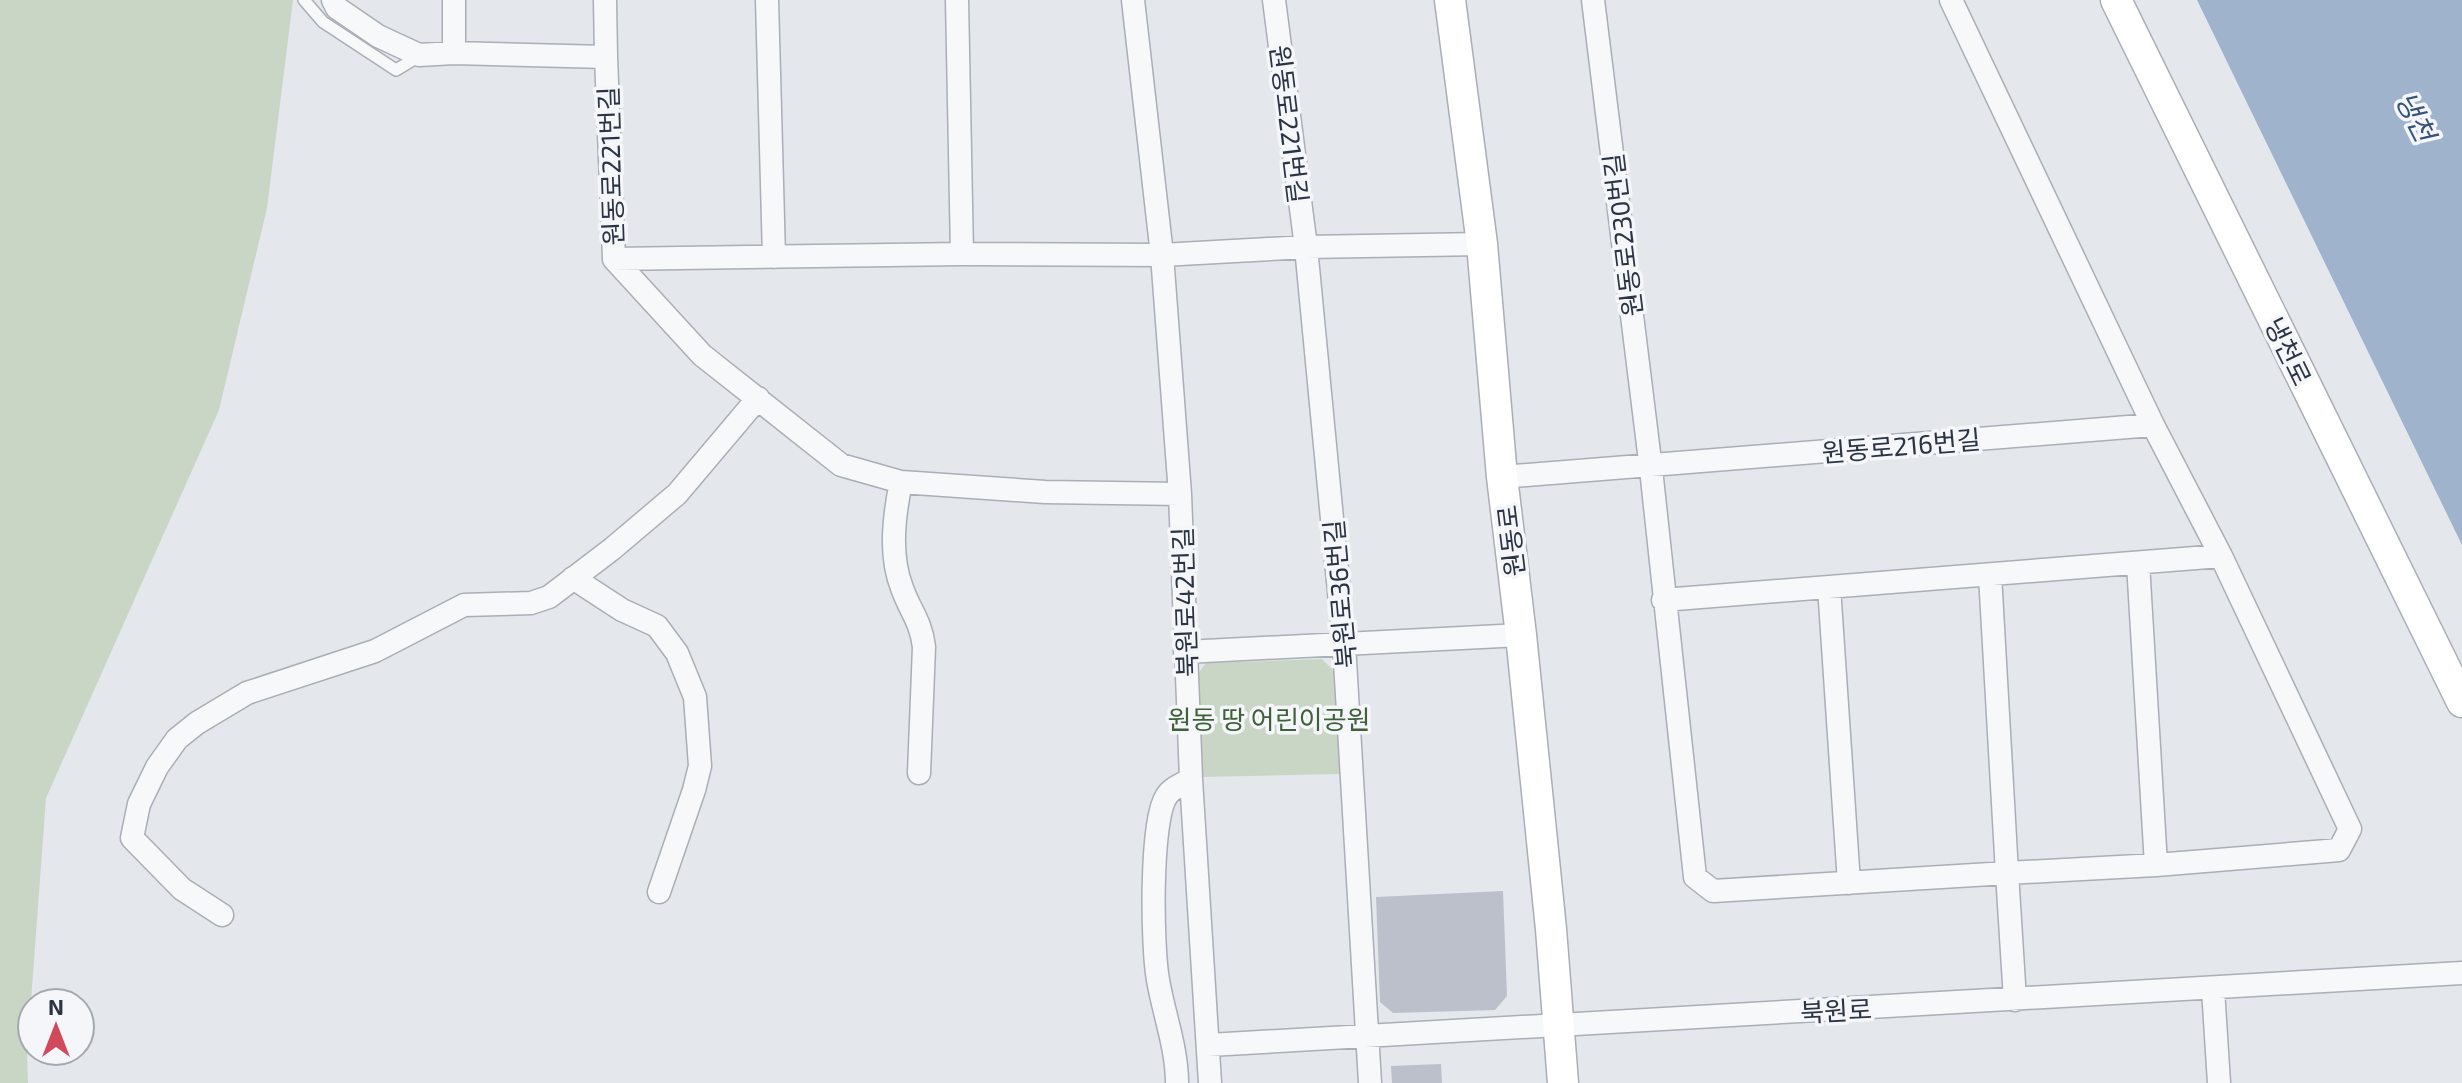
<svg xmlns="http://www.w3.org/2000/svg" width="2462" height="1083" viewBox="0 0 2462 1083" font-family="'Exo 2','Noto Sans KR',sans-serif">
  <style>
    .green { fill: #c9d6c5 }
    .water { fill: #9fb4cc }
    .building { fill: #bbc0ca }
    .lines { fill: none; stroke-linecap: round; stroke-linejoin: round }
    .lane-casing { stroke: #a9aeb7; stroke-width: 14 }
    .street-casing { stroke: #a9aeb7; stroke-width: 25 }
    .secondary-casing { stroke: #a9aeb7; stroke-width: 33 }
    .lane { stroke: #f7f8fa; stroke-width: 11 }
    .street { stroke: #f7f8fa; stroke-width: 22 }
    .secondary { stroke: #fff; stroke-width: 30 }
    .labels { text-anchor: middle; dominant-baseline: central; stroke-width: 7; stroke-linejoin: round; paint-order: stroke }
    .street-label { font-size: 26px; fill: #2b3445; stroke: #f4f6f9 }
    .park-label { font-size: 26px; fill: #3f6138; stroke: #f4f6f9 }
    .water-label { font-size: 28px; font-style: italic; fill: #34527a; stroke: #f4f6f9 }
  </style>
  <rect width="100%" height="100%" fill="#e4e7ec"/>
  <path class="green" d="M0,0H293L267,208L219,410L46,798L27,1055L28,1083H0Z
    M1322,659L1336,673L1341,774L1200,777L1198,674L1206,663Z"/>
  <path class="water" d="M2197,0H2462V545Z"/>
  <path class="building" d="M1503,891L1507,996L1495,1010L1393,1013L1380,1002L1376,897Z
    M1441,1064L1442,1083H1392L1391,1066Z"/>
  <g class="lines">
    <defs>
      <path id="lane" d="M304,0L323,22L396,70L419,56"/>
      <path id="street" d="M333,0L337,8L378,36L419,55L454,53L606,57L614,259L962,254L1162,255L1306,247L1482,244
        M454,0V53
        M605,0L606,57
        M767,0L774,257
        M957,0L962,254
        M1133,0L1162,255L1180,494L1191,779L1210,1083
        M1274,0L1306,247L1344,644L1370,1083
        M1593,0L1651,469L1695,877L1713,891L2007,873L1990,575
        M1951,0L2153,425L2221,556L2350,829L2339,850L2156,865L2007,873L2015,1000
        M614,259L702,355L841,465L901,482L1045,492L1180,494
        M1502,477L2153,425
        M901,482C894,516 889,555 902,588C910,611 921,621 924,647L919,773
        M2138,563L2156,865
        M573,578L622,610L657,626L677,653L695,697L700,766L694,790L659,892
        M1829,587L1849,883
        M1663,600L2221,556
        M1185,652L1521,635
        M222,915L182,889L132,838L139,804L157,767L177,739L197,723L247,693L375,651L464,605L531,603L549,597L612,549L677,494L758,398
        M2213,989L2219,1083
        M1209,1045L2462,973
        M1177,1083C1177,1048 1164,1015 1158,980C1152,947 1150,823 1166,797C1171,788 1183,784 1191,779"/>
      <path id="secondary" d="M1450,0L1482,244L1502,477L1521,635L1551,929L1563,1083
        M2116,0L2462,702"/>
    </defs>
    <use href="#lane" class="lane-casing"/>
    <use href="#street" class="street-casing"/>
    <use href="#secondary" class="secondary-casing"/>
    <use href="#lane" class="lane"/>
    <use href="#street" class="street"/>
    <use href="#secondary" class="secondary"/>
  </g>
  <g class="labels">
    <g class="street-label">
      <text transform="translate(1290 124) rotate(83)">원동로221번길</text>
      <text transform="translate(610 166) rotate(-92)">원동로221번길</text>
      <text transform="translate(1622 235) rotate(-97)">원동로230번길</text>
      <text transform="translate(2289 351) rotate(64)">냉천로</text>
      <text transform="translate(1901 445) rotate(-5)">원동로216번길</text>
      <text transform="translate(1510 541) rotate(-97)">원동로</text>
      <text transform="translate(1339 594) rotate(-95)">북원로36번길</text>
      <text transform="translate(1184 602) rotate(-92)">북원로42번길</text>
      <text transform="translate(1836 1010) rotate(-3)">북원로</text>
    </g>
    <g class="park-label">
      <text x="1269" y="718">원동 땅 어린이공원</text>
    </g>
    <g class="water-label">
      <text transform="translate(2416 116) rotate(63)">냉천</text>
    </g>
  </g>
  <g transform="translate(56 1027)"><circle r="38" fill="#f4f6f9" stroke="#a4a8b1" stroke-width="2"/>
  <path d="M0-6L14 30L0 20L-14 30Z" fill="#d1495b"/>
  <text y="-12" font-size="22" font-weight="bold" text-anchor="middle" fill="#2b3445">N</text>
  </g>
</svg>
